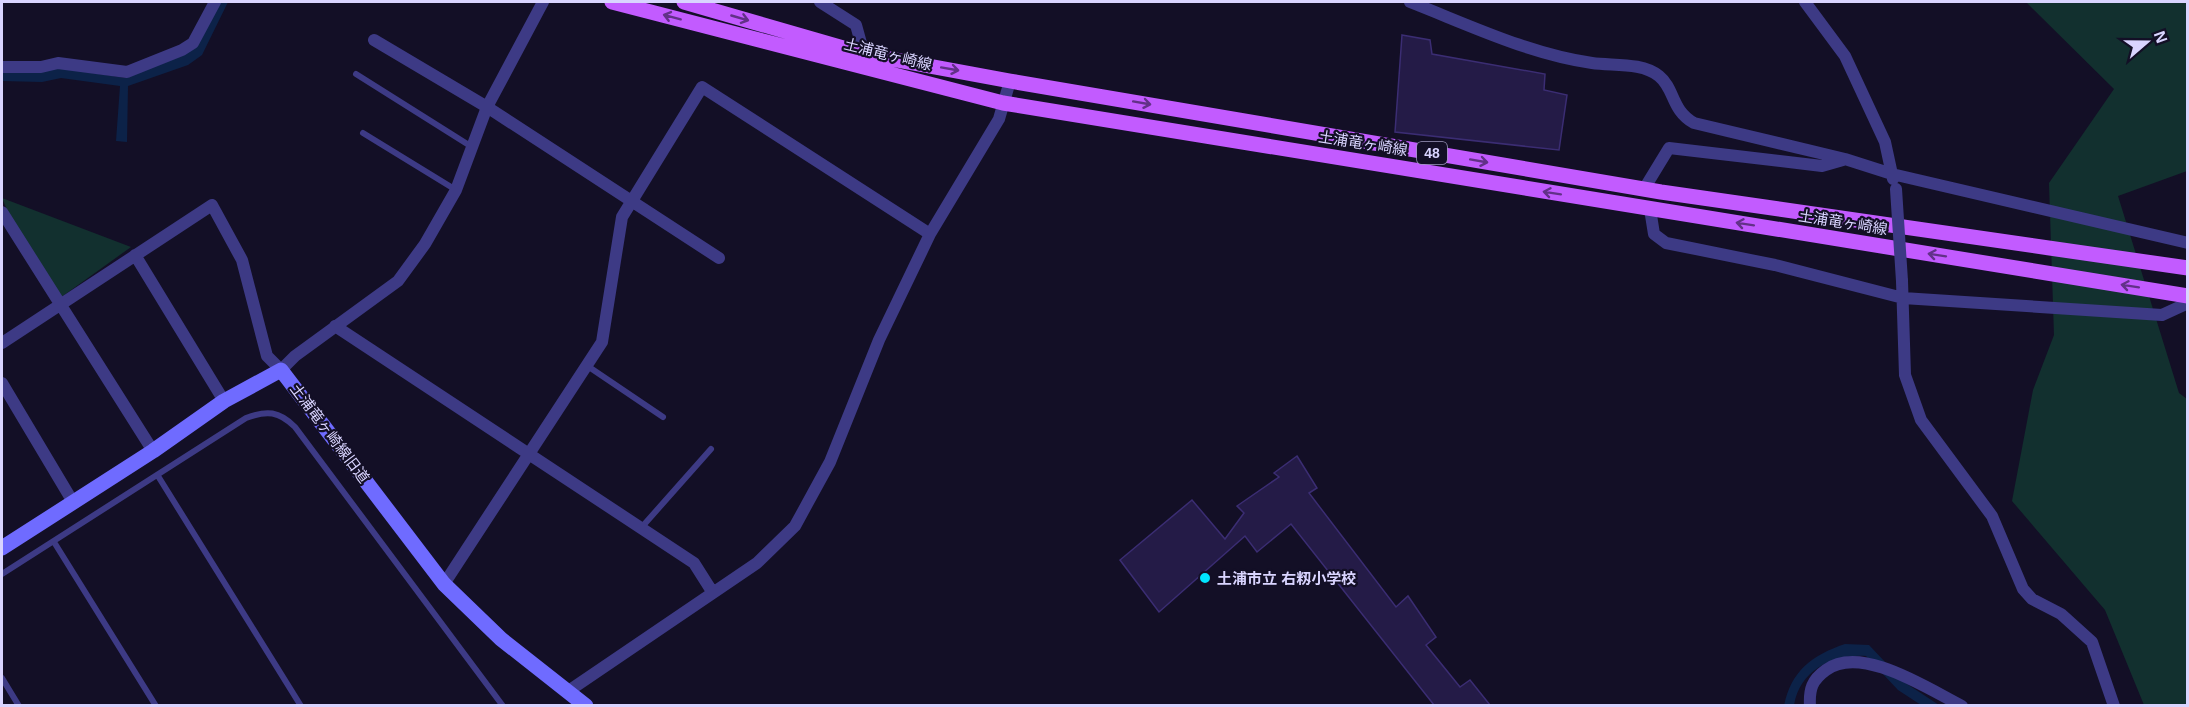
<svg xmlns="http://www.w3.org/2000/svg" width="2189" height="707" viewBox="0 0 2189 707" font-family="Helvetica,'Noto Sans JP',sans-serif">
  <style>
    .green { fill: #12302f }
    .water { fill: #0c2248 }
    .building { fill: #241b47; stroke: #3b2d73; stroke-width: 1.5 }
    .lines { fill: none; stroke-linecap: round; stroke-linejoin: round }
    .lane { stroke: #3d3a85; stroke-width: 6 }
    .street { stroke: #3d3a85; stroke-width: 12 }
    .secondary { stroke: #6f6bff; stroke-width: 15 }
    .primary { stroke: #c25bff; stroke-width: 15 }
    .street-bridge { stroke: #3d3a85; stroke-width: 12 }
    .oneway { stroke: #623188 }
    .poi-dot { fill: #00e5ff; stroke: #130f26; stroke-width: 2 }
    .labels { text-anchor: middle; dominant-baseline: central; stroke-width: 4.5; stroke-linejoin: round; paint-order: stroke }
    .shield { fill: #130f26; stroke: #9e99be; stroke-width: 1.5 }
    .shield-label { font-size: 14px; font-weight: bold; fill: #d9d4ff }
    .street-label { font-size: 15px; fill: #d9d4ff; stroke: #130f26 }
    .poi-label { font-size: 15px; font-weight: bold; fill: #d9d4ff; stroke: #130f26; text-anchor: start }
  </style>
  <rect width="100%" height="100%" fill="#130f26"/>
  <path class="green" d="M2026,2H2187V171L2118,196L2179,393L2187,399V705H2144L2105,610L2012,501L2033,390L2054,335L2049,183L2114,89Z
    M2,198L131,247L60,298L13,224Z"/>
  <path class="water" d="M220,2H228L202,55L188,65L128,86L127,142L116,141L120,86L61,78L42,82L2,81V72L58,68L126,78L184,55Z
    M1845,644L1869,645L1904,682L1939,705H1921L1898,690L1866,656C1833,654 1800,670 1794,705L1784,706C1791,671 1812,655 1845,644Z"/>
  <path class="building" d="M1402,35L1430,40L1432,54L1545,74L1544,90L1567,95L1559,150L1395,132Z
    M1297,456L1317,488L1309,493L1396,607L1408,596L1436,637L1426,645L1460,687L1470,680L1490,705H1434L1291,524L1257,552L1245,536L1159,612L1120,560L1192,500L1225,539L1244,513L1237,506L1279,477L1274,473Z"/>
  <g class="lines">
    <path class="lane" d="M356,74L472,147
      M363,133L456,190
      M586,365L663,417
      M158,476L301,706
      M641,528L711,449
      M54,542L156,706
      M2,574L246,418C267,410 279,411 295,427L503,706
      M2,678L19,706"/>
    <path class="street" d="M820,2L856,25L864,54
      M1410,2C1469,25 1529,54 1592,63C1613,66 1642,62 1659,76C1675,89 1671,110 1694,123L1845,159L1892,174L2188,243
      M1805,2L1845,56L1885,142L1893,179
      M374,40L487,107L719,258
      M2,67H41L58,63L127,72L182,50L193,43L215,2
      M1644,189L1669,148L1822,166L1843,160
      M1650,209L1654,234L1666,243L1775,265L1903,298L2162,315L2188,303
      M2,212L153,451
      M135,255L224,401
      M1902,281L1905,375L1921,420L1992,516L2023,589L2032,599L2061,614L2092,642L2114,706
      M335,326L694,563L713,593
      M2,343L212,205L242,260L267,356L281,370L295,356L398,281L425,244L456,190L487,107L543,2
      M2,383L73,502
      M444,584L602,342L622,217L702,87L930,234
      M567,692L757,563L795,526L830,462L879,340L930,234L999,119L1010,81
      M1810,706C1809,689 1812,680 1826,670C1861,644 1928,689 1962,706"/>
    <path class="secondary" d="M2,548L153,451L224,401L281,370L444,584L501,639L586,706"/>
    <path class="primary" d="M612,2L1003,103L2188,296
      M684,2L864,54L1010,81L1661,192L2188,268"/>
    <path class="street-bridge" d="M1896,189L1902,281"/>
  </g>
  <defs><path id="oneway-shaft" d="M-6 0H5M1.5-3L5.5 0L1.5 3" fill="none" stroke-width="1.6" stroke-linecap="round" stroke-linejoin="round" transform="scale(1.5)"/></defs>
  <g class="oneway">
    <use href="#oneway-shaft" transform="translate(672 17) rotate(-165)"/>
    <use href="#oneway-shaft" transform="translate(740 18) rotate(16)"/>
    <use href="#oneway-shaft" transform="translate(950 69) rotate(10)"/>
    <use href="#oneway-shaft" transform="translate(1142 103) rotate(10)"/>
    <use href="#oneway-shaft" transform="translate(1479 161) rotate(10)"/>
    <use href="#oneway-shaft" transform="translate(1552 193) rotate(-171)"/>
    <use href="#oneway-shaft" transform="translate(1745 224) rotate(-171)"/>
    <use href="#oneway-shaft" transform="translate(1937 255) rotate(-171)"/>
    <use href="#oneway-shaft" transform="translate(2130 286) rotate(-171)"/>
  </g>
  <circle class="poi-dot" cx="1205" cy="578" r="6"/>
  <g class="labels">
    <rect class="shield" x="1417" y="142" width="30" height="22" rx="4.5"/>
    <g class="shield-label">
      <text x="1432" y="153">48</text>
    </g>
    <g class="street-label">
      <text transform="translate(888 54) rotate(14)">土浦竜ヶ崎線</text>
      <text transform="translate(1363 143) rotate(9)">土浦竜ヶ崎線</text>
      <text transform="translate(1843 222) rotate(9)">土浦竜ヶ崎線</text>
      <text transform="translate(330 433) rotate(53)">土浦竜ヶ崎線旧道</text>
    </g>
    <g class="poi-label">
      <text x="1217" y="578">土浦市立 右籾小学校</text>
    </g>
  </g>
  <rect width="2189" height="707" fill="none" stroke="#d9d4ff" stroke-width="6"/>
  <g transform="translate(2147 42) rotate(70)" stroke="#130f26" stroke-width="4.5" paint-order="stroke">
  <path d="M0-4.5L10 22L0 15L-10 22Z" fill="#d9d4ff"/>
  <text y="-9" font-size="16" font-weight="bold" text-anchor="middle" fill="#d9d4ff">N</text>
  </g>
</svg>
